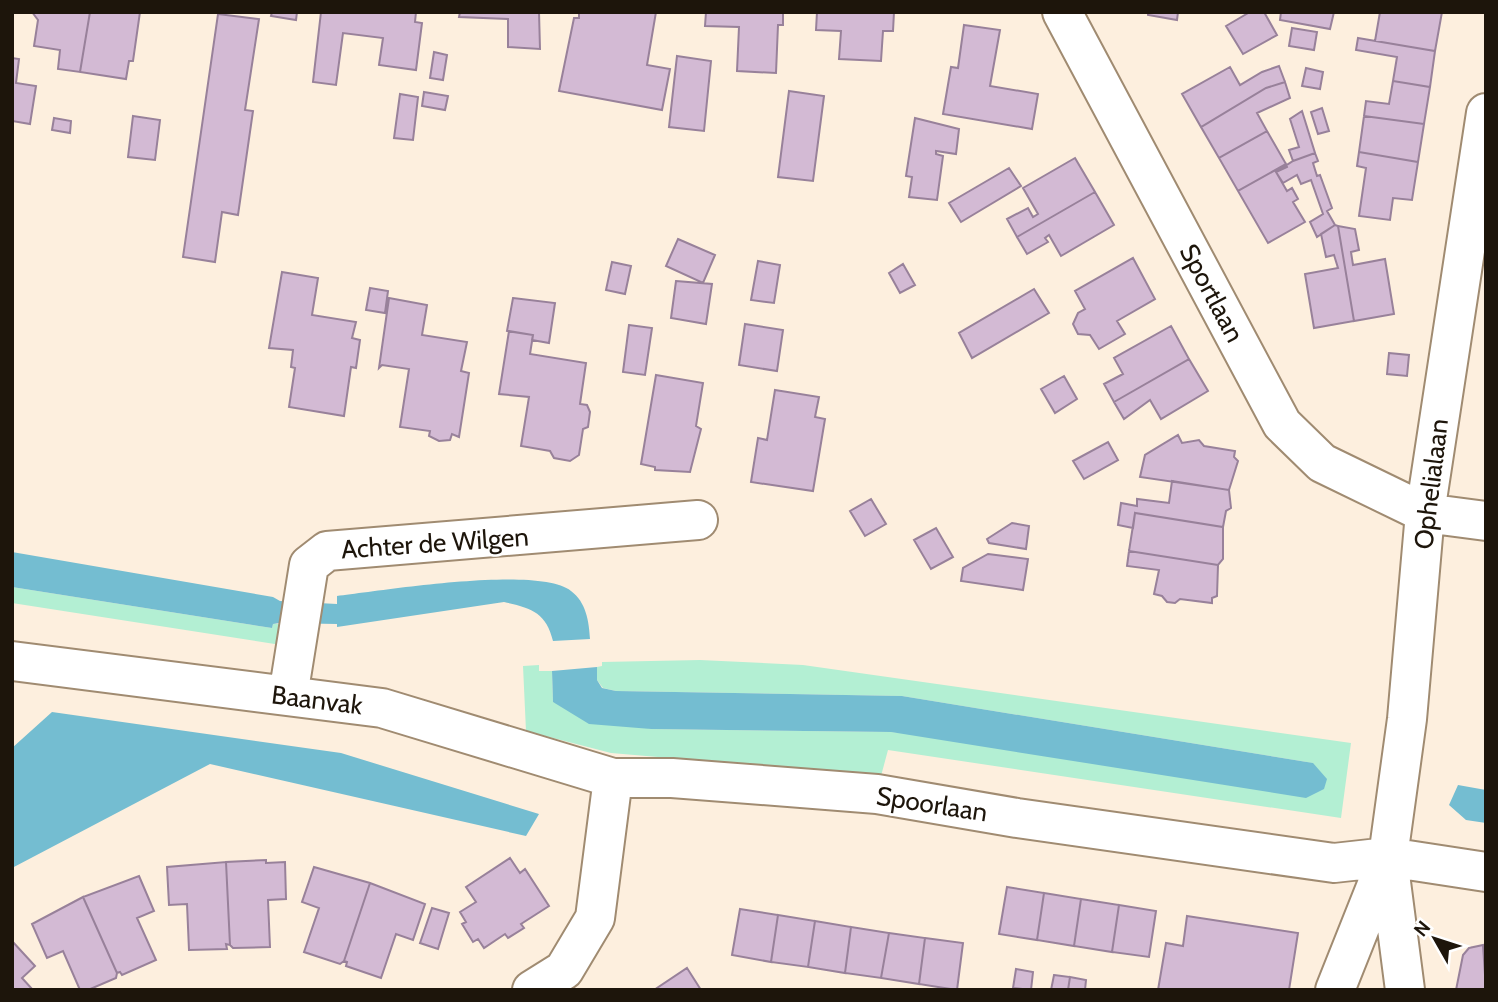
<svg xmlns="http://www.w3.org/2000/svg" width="1498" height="1002" viewBox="0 0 1498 1002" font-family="Cabin,sans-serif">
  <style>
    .green { fill: #b3efd3 }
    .water { fill: #74bdd1 }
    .building { fill: #d3bad4; stroke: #98819a; stroke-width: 2 }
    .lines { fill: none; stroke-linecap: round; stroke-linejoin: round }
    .street-casing { stroke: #a08b71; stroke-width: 42 }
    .street { stroke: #fff; stroke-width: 38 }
    .labels { text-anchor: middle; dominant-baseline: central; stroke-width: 5; stroke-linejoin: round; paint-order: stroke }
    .street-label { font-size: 26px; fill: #1d150b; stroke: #fff }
  </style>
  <rect width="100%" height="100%" fill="#fdefde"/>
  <path class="green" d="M12,587L272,628L273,624H285L281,645L12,603Z
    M700,660L803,665L1351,743L1341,818L888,750L881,776L611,753L526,731L523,666L539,665V671H552L553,702L651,729L891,732L1313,763L902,696L616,691L603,688L597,680V667L602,666V662Z"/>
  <path class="water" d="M12,552L273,597L280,601L337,604V596C382,591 538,565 571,591C586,602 589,621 590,639L553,641C546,612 531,608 504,602L337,627V624L280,623L273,624L272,628L12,587Z
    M597,667V680L602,688L616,691L902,696L1313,763L1327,779L1324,789L1306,798L891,732L651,729L589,724L553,702L552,671Z
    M52,712L341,753L539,814L526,836L210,764L12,868V748Z
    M1458,785L1486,790V823L1466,820L1449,805Z"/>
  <path class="building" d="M90,12L80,72L58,69L60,50L34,46L38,20L32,12Z
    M90,12H140L133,61H129L126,79L80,72Z
    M272,12H297L296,20L271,16Z
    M321,12H416L415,22L422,23L416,70L379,65L383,38L343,33L336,85L313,82Z
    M460,12H539L540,49L508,47V19L459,17Z
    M579,12H656L647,65L670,69L662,110L559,91L574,18H579Z
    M706,12H783V25H778L776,73L737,71L739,27L705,26Z
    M817,12H894L893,31H883L881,61L839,59L841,31L816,30Z
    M1148,12H1178L1177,20L1148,15Z
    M1250,12H1264L1277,35L1243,54L1226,26Z
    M1281,12H1334L1330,29L1280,20Z
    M1380,12H1442L1435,51L1375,41Z
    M218,14L259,19L245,110L253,111L238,215L222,212L215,262L183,257Z
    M964,25L1000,30L990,86L1038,94L1032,129L943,114L951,67L958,68Z
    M1292,28L1317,32L1314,50L1289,46Z
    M1358,38L1435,51L1430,87L1393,81L1397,57L1356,50Z
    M434,52L447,55L443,80L430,78Z
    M677,56L711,61L704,131L669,127Z
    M12,58L19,59L16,83L36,86L30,124L12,121Z
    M1279,66L1285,82L1266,88L1201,127L1182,94L1230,67L1240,85L1262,72Z
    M1306,68L1323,72L1320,89L1302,86Z
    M1393,81L1430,87L1424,124L1364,116L1366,101L1389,104Z
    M1285,82L1290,98L1257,113L1267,131L1219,158L1201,127L1266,88Z
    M789,91L824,96L813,181L778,177Z
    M424,92L448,96L445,110L422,106Z
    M400,94L418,97L413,140L394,138Z
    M1322,108L1329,131L1318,134L1311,112Z
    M1302,111L1315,153L1293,161L1289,150L1299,147L1290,119Z
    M133,116L160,120L155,160L128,157Z
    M1364,116L1424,124L1418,162L1359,152Z
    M54,118L71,121L70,133L52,130Z
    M915,118L959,129L956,154L936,151V154L943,156L937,200L909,197L912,177L906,176Z
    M1267,131L1286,164L1238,191L1219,158Z
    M1359,152L1418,162L1412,200L1393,198L1390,220L1359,216L1366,168L1357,166Z
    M1315,153L1318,161L1313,163L1317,176L1320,175L1332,208L1327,211L1335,225L1317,237L1310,222L1323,214L1311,180L1301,184L1297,175L1283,183L1276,172L1293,161Z
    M1075,158L1095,192L1017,237L1007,219L1028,208L1033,217L1038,214L1023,188Z
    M1286,164L1287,167L1276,172L1287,191L1292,188L1298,199L1293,202L1305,222L1268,243L1238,191Z
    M1009,168L1021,186L961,222L949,203Z
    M1095,192L1114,225L1061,256L1049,235L1045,238L1048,242L1027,254L1017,237Z
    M1335,225L1338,226L1354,321L1314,328L1305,274L1338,268L1334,255L1326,257L1321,234Z
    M1338,226L1355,229L1359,250L1351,252L1353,265L1385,259L1394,314L1354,321Z
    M678,239L715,255L703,283L666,266Z
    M1133,258L1155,299L1117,321L1125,334L1099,349L1090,335L1078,334L1073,324L1078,313L1085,309L1075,291Z
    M758,261L780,265L774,303L751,300Z
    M612,262L631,266L625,294L606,290Z
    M903,264L915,285L900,293L889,273Z
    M282,272L318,278L312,315L356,322L352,338L360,340L356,368L351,367L344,416L289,407L295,368L291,367L293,350L269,348Z
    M676,281L712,284L706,324L671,318Z
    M370,288L388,291L385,313L366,310Z
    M1034,289L1049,313L972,358L959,333Z
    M389,298L427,305L422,335L467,342L461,371L469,373L459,437L452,434L450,440L439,441L429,436L430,431L400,427L409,369L382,365L379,368Z
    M513,298L555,303L549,343L532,340L533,335L507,331Z
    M745,324L783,330L777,371L739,365Z
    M629,325L652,328L645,375L623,372Z
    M1171,326L1189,359L1114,402L1104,384L1123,374L1114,358Z
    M509,331L533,335L530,354L586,363L580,404L587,405L590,412L588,427L583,429L579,455L570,461L554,458L550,451L521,446L529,397L499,394Z
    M1389,353L1409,355L1407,376L1387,374Z
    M1189,359L1208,391L1161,419L1150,400L1124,419L1114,402Z
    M656,375L703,383L696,426L701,429L690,472L655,470V467L641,464Z
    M1064,376L1077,399L1055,413L1041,389Z
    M775,390L819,397L815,417L825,419L813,491L751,482L758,438L767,440Z
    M1178,435L1182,443L1199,440L1204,446L1235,451L1234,457L1238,461L1229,490L1140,477L1145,455Z
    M1108,442L1118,460L1084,479L1073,461Z
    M1172,481L1229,490L1231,508L1226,511L1223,527L1135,513L1133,528L1118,525L1121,503L1137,506V499L1169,503Z
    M871,499L886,524L865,536L850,511Z
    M1135,513L1223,527V559L1218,565L1129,551Z
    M1012,523L1029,526L1026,549L989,543L987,539Z
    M936,528L953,557L931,569L914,540Z
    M1129,551L1218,565L1217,596L1212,598V603L1180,599L1175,603L1167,602L1162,596L1154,594L1159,570L1127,566Z
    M988,554L1028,559L1023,590L961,581L963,568Z
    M510,858L520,873L525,869L549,906L521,924L524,928L508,938L505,934L484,948L478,939L473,942L462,924L466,922L460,912L476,902L466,887Z
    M266,860V863L285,862L286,899L268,900L270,947L233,948L230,945L226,862Z
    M226,862L230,945L226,944L227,949L189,950L187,904L169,905L167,867Z
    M314,867L370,883L344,961L340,964L304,952L319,908L302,902Z
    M139,876L154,911L137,918L156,960L122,975L120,972L117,973L83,897Z
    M370,883L425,904L413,940L396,934L381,978L346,966L347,962L344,961Z
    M1007,887L1044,893L1037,940L999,934Z
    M1044,893L1081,899L1074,946L1037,940Z
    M83,897L117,973L116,978L88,990H80L63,951L47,958L32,924Z
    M1081,899L1119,905L1112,952L1074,946Z
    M1119,905L1156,911L1149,957L1112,952Z
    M432,908L449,913L438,949L420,943Z
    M740,909L778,915L771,962L732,955Z
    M778,915L815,921L808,967L771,962Z
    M1187,916L1298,933L1289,990H1158L1166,943L1183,946Z
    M815,921L851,927L845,973L808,967Z
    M851,927L889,933L881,978L845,973Z
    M889,933L925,938L919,984L881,978Z
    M925,938L963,943L957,990L919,984Z
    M12,941L35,966L22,978L33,990H12Z
    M1483,945L1486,990H1456L1463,955L1469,948Z
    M687,968L701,990H654Z
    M1016,969L1033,972L1031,990L1013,988Z
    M1054,975L1070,977L1068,990H1051Z
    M1070,977L1086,980L1085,990H1068Z"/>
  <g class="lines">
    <defs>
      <path id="street" d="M1062,12L1282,424L1322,463L1425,513L1486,521
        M12,661L382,708L613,778H672L877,794L1017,818L1334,863L1388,857L1486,872
        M288,696L309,565L327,551L698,520
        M1388,859L1405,990
        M532,990L564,970L595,918L613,778
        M1335,990L1388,857L1407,719L1425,513L1486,113"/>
    </defs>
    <use href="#street" class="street-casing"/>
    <use href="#street" class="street"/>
  </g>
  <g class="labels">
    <g class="street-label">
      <text transform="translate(1212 293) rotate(62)">Sportlaan</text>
      <text transform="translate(1431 484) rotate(-83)">Ophelialaan</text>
      <text transform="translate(435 543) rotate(-4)">Achter de Wilgen</text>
      <text transform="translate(317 700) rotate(7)">Baanvak</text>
      <text transform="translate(932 804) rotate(9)">Spoorlaan</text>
    </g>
  </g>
  <rect width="1498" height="1002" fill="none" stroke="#1d150b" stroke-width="28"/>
  <g transform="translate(1435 939) rotate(309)" stroke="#ffffff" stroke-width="5" paint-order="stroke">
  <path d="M0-5L12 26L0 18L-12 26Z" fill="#1d150b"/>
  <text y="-10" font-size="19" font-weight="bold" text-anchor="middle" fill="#1d150b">N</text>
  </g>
</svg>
